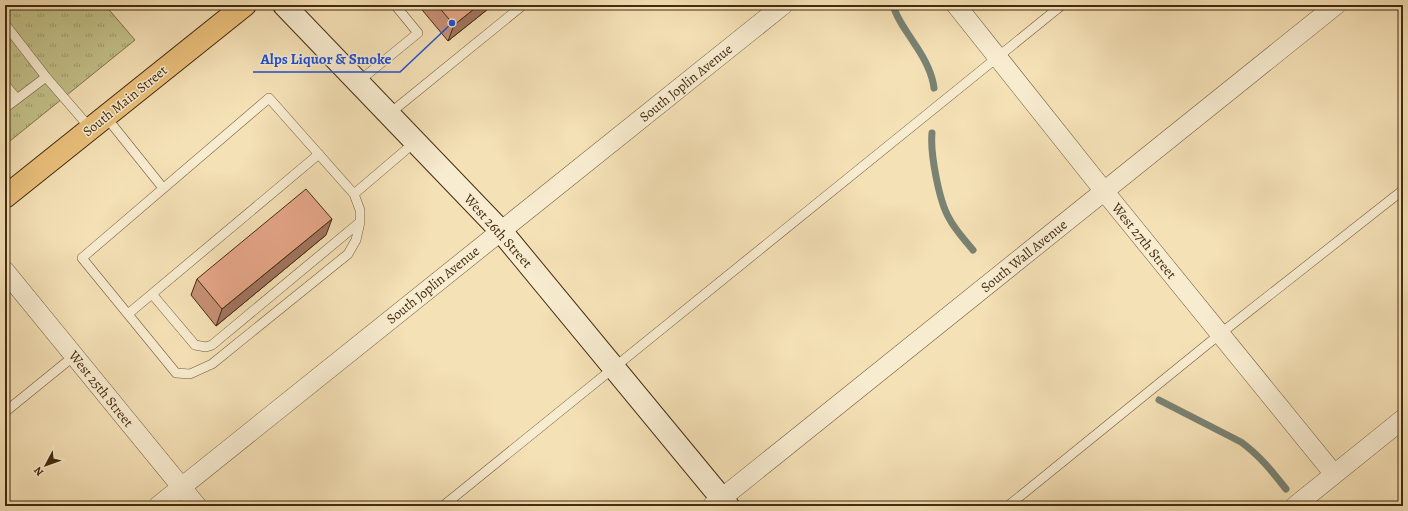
<svg xmlns="http://www.w3.org/2000/svg" width="1408" height="511" viewBox="0 0 1408 511" font-family="Alegreya,serif">
  <style>
    .grass { fill: url(#grass-tufts); stroke: #83764c }
    .lines { fill: none; stroke-linecap: round; stroke-linejoin: round }
    .stream { stroke: #798273; stroke-width: 7 }
    .lane-casing { stroke: #705939; stroke-width: 10 }
    .street-casing { stroke: #705939; stroke-width: 20 }
    .secondary-casing { stroke: #432c0f; stroke-width: 24 }
    .primary-casing { stroke: #432c0f; stroke-width: 24 }
    .lane { stroke: #f8ecd0; stroke-width: 9 }
    .street { stroke: #f8ecd0; stroke-width: 19 }
    .secondary { stroke: #f8ecd0; stroke-width: 22 }
    .primary { stroke: #eac07b; stroke-width: 22 }
    .wall { fill: #c79076; stroke: #432c0f }
    .shaded-wall { fill: #a27560; stroke: #432c0f }
    .building { fill: #e7a789; stroke: #432c0f }
    .labels { text-anchor: middle; dominant-baseline: central; stroke-width: 3; stroke-linejoin: round; paint-order: stroke }
    .street-label { font-size: 14px; fill: #432c0f; stroke: #f8ecd0 }
    .leader { fill: none; stroke: #1d4ed8; stroke-width: 1.5 }
    .callout-dot { fill: #1d4ed8; stroke: #f8ecd0; stroke-width: 1.5 }
    .callout-label { font-size: 15px; text-anchor: middle; font-weight: bold; fill: #1d4ed8; stroke: #f8ecd0; stroke-width: 3; stroke-linejoin: round; paint-order: stroke }
  </style>
  <defs>
    <pattern id="grass-tufts" width="24" height="20" patternUnits="userSpaceOnUse"><rect width="24" height="20" fill="#c3c189"/><path d="M3 7l-1-3M5 7V3M7 7l1-3M15 17l-1-3M17 17v-4M19 17l1-3" fill="none" stroke="#a09d6e"/></pattern>
  </defs>
  <rect width="100%" height="100%" fill="#f5e1b6"/>
  <filter id="stains"><feTurbulence type="fractalNoise" baseFrequency=".005" numOctaves="4"/><feColorMatrix values="0 0 0 0 .2 0 0 0 0 .09 0 0 0 0 .02 0 0 0 .5 -.17"/></filter>
  <radialGradient id="worn" r=".72"><stop offset=".6" stop-color="#630" stop-opacity="0"/><stop offset="1" stop-color="#630" stop-opacity=".3"/></radialGradient>
  <path class="grass" d="M5,5H105L135,40L5,145Z"/>
  <g class="lines">
    <path class="stream" d="M893,5C897,20 906,30 914,43C923,56 932,71 934,88
      M932,133C930,153 939,201 949,218C955,230 965,240 973,250
      M1159,400L1241,442C1259,455 1272,471 1286,489"/>
    <defs>
      <path id="lane" d="M5,24L46,77L91,129
        M358,82L418,33L395,5
        M7,87L17,99
        M5,108L46,77
        M389,114L523,5
        M106,117L163,188
        M354,194L269,98L82,258L176,373L190,374L212,364L348,254L356,240L360,222V210L354,194L415,142
        M152,294L195,345L206,347L212,345L360,222
        M128,314L319,154
        M5,412L74,356
        M443,506L1062,5
        M1008,506L1220,334L1403,190"/>
      <path id="street" d="M956,5L1104,191L1334,474
        M5,271L197,506
        M158,506L783,5
        M712,506L1336,5
        M1295,506L1403,419"/>
      <path id="secondary" d="M284,5L501,231L728,506"/>
      <path id="primary" d="M5,197L245,5"/>
    </defs>
    <use href="#lane" class="lane-casing"/>
    <use href="#street" class="street-casing"/>
    <use href="#secondary" class="secondary-casing"/>
    <use href="#primary" class="primary-casing"/>
    <use href="#lane" class="lane"/>
    <use href="#street" class="street"/>
    <use href="#secondary" class="secondary"/>
    <use href="#primary" class="primary"/>
  </g>
  <path class="wall" d="M418,5H493L448,41Z
    M326,235L216,326L191,295L197,279Z"/>
  <path class="shaded-wall" d="M479,5H493L448,41L454,25Z
    M332,219L326,235L216,326L222,309Z"/>
  <path class="building" d="M437,5H479L454,25Z
    M306,189L332,219L222,309L197,279Z"/>
  <g class="labels">
    <g class="street-label">
      <text transform="translate(686 83) rotate(-39)">South Joplin Avenue</text>
      <text transform="translate(125 101) rotate(-39)">South Main Street</text>
      <text transform="translate(498 231) rotate(48)">West 26th Street</text>
      <text transform="translate(1144 241) rotate(51)">West 27th Street</text>
      <text transform="translate(1024 256) rotate(-39)">South Wall Avenue</text>
      <text transform="translate(433 285) rotate(-39)">South Joplin Avenue</text>
      <text transform="translate(101 389) rotate(51)">West 25th Street</text>
    </g>
  </g>
  <path class="leader" d="M452 23L400 72H253"/>
  <circle class="callout-dot" cx="452" cy="23" r="4"/>
  <g class="callout-label">
    <text x="326" y="64">Alps Liquor &amp; Smoke</text>
  </g>
  <rect width="1408" height="511" fill="none" stroke="#f5e1b6" stroke-width="20"/>
  <rect x="6" y="6" width="1396" height="499" fill="none" stroke="#432c0f" stroke-width="2"/>
  <rect x="10" y="10" width="1388" height="491" fill="none" stroke="#432c0f"/>
  <g transform="translate(46 465) rotate(229)" stroke="#f8ecd0" stroke-width="3" paint-order="stroke">
  <path d="M0-3L7 15L0 10L-7 15Z" fill="#432c0f"/>
  <text y="-6" font-size="11" font-weight="bold" text-anchor="middle" fill="#432c0f">N</text>
  </g>
  <rect width="100%" height="100%" filter="url(#stains)"/>
  <rect width="100%" height="100%" fill="url(#worn)"/>
</svg>
